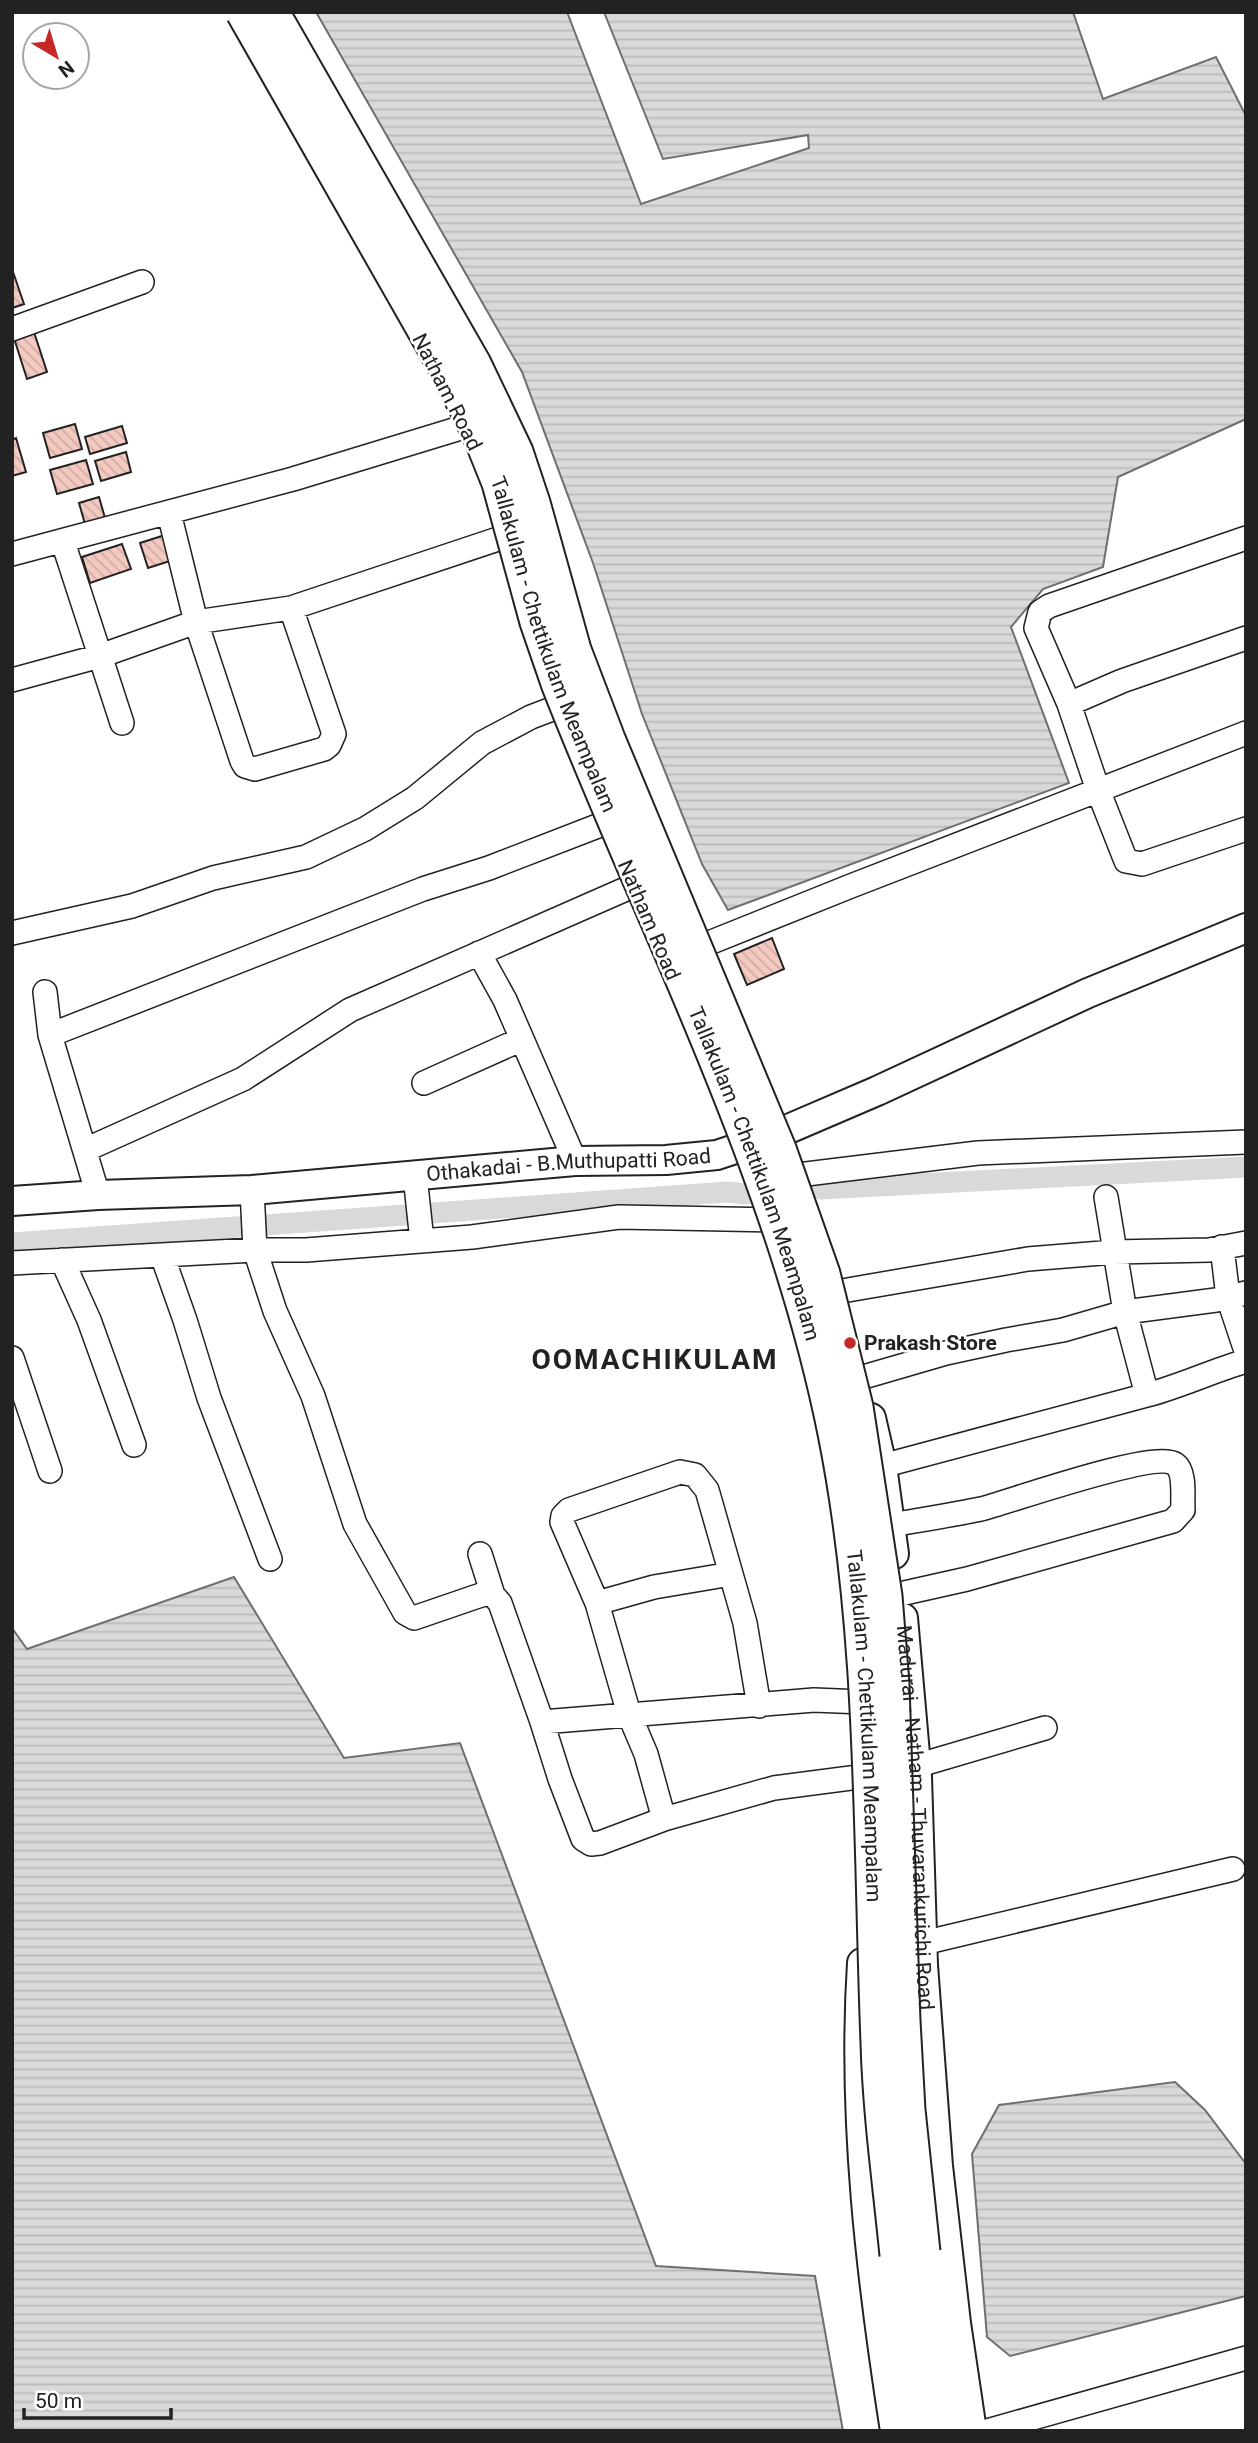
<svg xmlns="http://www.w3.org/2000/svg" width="1258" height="2443" viewBox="0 0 1258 2443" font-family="Roboto,sans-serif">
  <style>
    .water { fill: url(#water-rules); stroke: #6f6f6f; stroke-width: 2 }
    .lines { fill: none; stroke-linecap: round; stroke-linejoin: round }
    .canal { stroke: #d9d9d9; stroke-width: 21 }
    .building { fill: url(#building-back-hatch); stroke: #222; stroke-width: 2 }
    .minor-casing { stroke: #222; stroke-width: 26 }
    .major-casing { stroke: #222; stroke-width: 32 }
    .highway-casing { stroke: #222; stroke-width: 37 }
    .minor { stroke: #fff; stroke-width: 23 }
    .major { stroke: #fff; stroke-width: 28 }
    .highway { stroke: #fff; stroke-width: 33 }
    .highway-bridge-casing { stroke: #222; stroke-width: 37; stroke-linecap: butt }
    .highway-bridge { stroke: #fff; stroke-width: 33 }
    .poi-dot { fill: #c62828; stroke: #fff; stroke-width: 2.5 }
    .labels { text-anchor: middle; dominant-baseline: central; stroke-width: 5; stroke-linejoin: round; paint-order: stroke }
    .street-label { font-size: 21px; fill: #222; stroke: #fff }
    .poi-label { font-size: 21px; font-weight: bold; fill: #222; stroke: #fff; text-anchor: start }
    .district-label { font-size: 28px; font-weight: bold; letter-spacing: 2px; fill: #222; stroke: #fff }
  </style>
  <defs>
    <pattern id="water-rules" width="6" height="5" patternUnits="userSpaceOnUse" patternTransform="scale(1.75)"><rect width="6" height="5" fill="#d9d9d9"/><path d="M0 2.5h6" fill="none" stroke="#bababa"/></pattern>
    <pattern id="building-back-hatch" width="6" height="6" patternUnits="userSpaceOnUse" patternTransform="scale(1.75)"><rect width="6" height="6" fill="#f3c9c0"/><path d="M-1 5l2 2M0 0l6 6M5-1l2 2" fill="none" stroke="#d0aca5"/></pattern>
  </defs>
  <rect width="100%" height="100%" fill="#fff"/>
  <path class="water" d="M316,12H567L641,204L809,148L808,135L663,159L604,12H1073L1103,99L1216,57L1246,116V419L1118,477L1103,567L1043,589L1011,627L1069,783L728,910L702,864L642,714L593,563L522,372Z
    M234,1577L344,1758L460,1743L656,2266L815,2276L843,2431H12V1628L27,1649Z
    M1175,2082L1205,2110L1246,2164V2296L1010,2356L987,2337L972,2154L999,2105Z"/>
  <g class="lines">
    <path class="canal" d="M821,1189L1246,1167
      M12,1243L728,1192L746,1194"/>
  </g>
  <path class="building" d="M12,269L24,304L12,308Z
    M33,329L47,372L27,379L13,335Z
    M75,424L82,449L50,458L43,433Z
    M122,426L127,443L90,454L85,437Z
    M16,438L26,472L12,476V440Z
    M126,452L131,472L101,481L95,461Z
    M86,460L93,484L57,494L50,470Z
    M99,497L107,525L87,531L79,503Z
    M168,534L176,559L148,568L140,543Z
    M122,544L131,569L90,583L82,557Z
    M772,938L784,969L747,985L734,954Z"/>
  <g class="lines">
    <defs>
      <path id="minor" d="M12,329L142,282
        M169,513L196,622L242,761L245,766L255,769L324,749L329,745L334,734L291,608
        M1246,538L1049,606L1040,612L1036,628L1069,704L1098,790L1126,861L1142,864L1246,829
        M63,542L122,723
        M12,554L293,479L467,426
        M12,680L100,656L196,622L291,608L507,536
        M1069,704L1122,681L1246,638
        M12,933L132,906L213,878L306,857L365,829L415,798L482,743L531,717L560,706
        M704,945L851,886L1246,733
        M479,953L505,1000L575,1161
        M45,992L50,1035L98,1195
        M50,1035L423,889L489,868L608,822
        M424,1083L522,1039
        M85,1150L243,1079L350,1010L635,885
        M798,1175L978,1153L1246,1142
        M415,1176L422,1241
        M252,1190L255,1250L275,1311L313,1396L355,1524L405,1613L414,1618L484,1594L493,1595L500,1603L542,1722L814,1700L863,1702
        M1106,1197L1125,1312L1147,1395
        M1222,1247L1228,1297L1246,1351
        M162,1255L185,1320L209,1398L270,1559
        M62,1260L89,1320L134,1445
        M12,1263L255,1250H306L472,1237L619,1217L772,1220
        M836,1292L1028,1259L1114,1252L1209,1250L1246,1243
        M12,1358L50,1471
        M860,1378L946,1353L1006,1340L1063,1330L1125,1312L1216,1300L1246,1293
        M882,1466L1147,1395C1181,1386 1212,1371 1246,1361
        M891,1525C921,1520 951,1515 981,1509C1012,1501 1154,1450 1175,1464C1186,1472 1182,1498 1183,1510L1173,1521L967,1579L900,1594
        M480,1554L493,1595
        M597,1603L562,1522L563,1516L569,1510L680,1472L695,1475L707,1490L731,1574
        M542,1722L560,1779L583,1839L591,1844L600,1843L664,1819L774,1788L866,1776
        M916,1766L1045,1728
        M664,1819L646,1754L629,1714L597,1603L654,1587L731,1574L745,1623L759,1706
        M923,1943L1233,1869
        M987,2431L1246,2358"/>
      <g id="major">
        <path id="s1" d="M12,1201L98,1195L252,1190L575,1161L666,1160L717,1155L765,1139L877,1091L1088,993L1246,928"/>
        <path d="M871,1418L882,1466L894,1554"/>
        <path id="s2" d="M903,1618L917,1777L923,1965L938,2166L956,2323L972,2431"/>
        <path d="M862,1963C852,2119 871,2277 895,2431"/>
      </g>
      <path id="highway" d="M923,2252L946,2431
        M897,2255L921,2431"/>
    </defs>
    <use href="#minor" class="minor-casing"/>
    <use href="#major" class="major-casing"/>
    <use href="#highway" class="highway-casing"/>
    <use href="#minor" class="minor"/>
    <use href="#major" class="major"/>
    <use href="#highway" class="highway"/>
    <defs>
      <g id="highway-bridge">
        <path id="s3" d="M243,12L446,368L479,433L499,483L537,622L558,683C655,931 782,1170 835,1433C875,1633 870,1840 878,2043C880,2114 890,2184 897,2255"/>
        <path d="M272,12L474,364L516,452L533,503L574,650L608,739L779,1149L823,1274L856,1407L885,1596L892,1684L903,2021L908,2110L923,2252"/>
      </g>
    </defs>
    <use href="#highway-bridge" class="highway-bridge-casing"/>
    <use href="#highway-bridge" class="highway-bridge"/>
  </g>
  <circle class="poi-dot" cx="850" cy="1343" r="7"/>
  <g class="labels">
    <g class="street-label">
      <text transform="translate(447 392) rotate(63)">Natham Road</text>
      <text stroke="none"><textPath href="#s3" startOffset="707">Tallakulam - Chettikulam Meampalam</textPath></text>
      <text transform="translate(649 920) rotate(67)">Natham Road</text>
      <text stroke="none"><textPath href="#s1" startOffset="558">Othakadai - B.Muthupatti Road</textPath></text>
      <text stroke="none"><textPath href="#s3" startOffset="1274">Tallakulam - Chettikulam Meampalam</textPath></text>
      <text stroke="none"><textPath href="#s3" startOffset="1841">Tallakulam - Chettikulam Meampalam</textPath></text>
      <text stroke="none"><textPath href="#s2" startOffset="200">Madurai - Natham - Thuvarankurichi Road</textPath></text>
    </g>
    <g class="poi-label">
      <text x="864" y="1343">Prakash Store</text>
    </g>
    <g class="district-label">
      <text x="655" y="1359">OOMACHIKULAM</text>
    </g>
  </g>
  <rect width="1258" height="2443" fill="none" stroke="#222222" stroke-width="28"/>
  <g transform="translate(56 56) rotate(142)"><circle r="33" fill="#ffffff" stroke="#a7a7a7" stroke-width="2"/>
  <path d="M0-5L12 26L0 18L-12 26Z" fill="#c62828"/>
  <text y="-10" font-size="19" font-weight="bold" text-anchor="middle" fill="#222222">N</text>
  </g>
  <path d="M24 2408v10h147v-10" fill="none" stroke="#222222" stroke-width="3.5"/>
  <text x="35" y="2408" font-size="21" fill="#222222" stroke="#ffffff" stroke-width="5" paint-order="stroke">50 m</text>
</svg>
